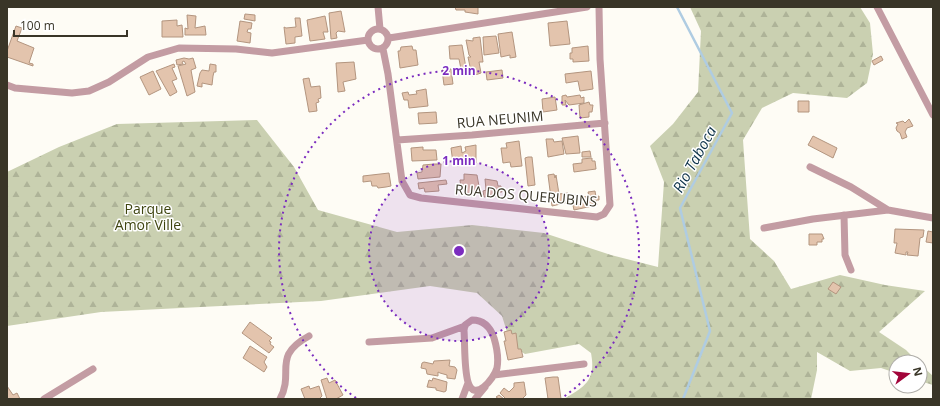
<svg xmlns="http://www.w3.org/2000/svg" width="940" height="406" viewBox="0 0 940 406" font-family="'Open Sans',sans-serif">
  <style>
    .forest { fill: url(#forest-firs) }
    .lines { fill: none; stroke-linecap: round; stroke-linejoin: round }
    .stream { stroke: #afcce2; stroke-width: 2.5 }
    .building { fill: #e3c4ad; stroke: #b3957f }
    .minor { stroke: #c39ca3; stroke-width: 7 }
    .ring { fill: none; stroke: #7b2cbf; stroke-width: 2; stroke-dasharray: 2 4 }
    .labels { text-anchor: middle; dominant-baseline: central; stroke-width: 3; stroke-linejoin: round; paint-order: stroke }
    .street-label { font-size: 14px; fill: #393527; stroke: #fff }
    .park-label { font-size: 14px; fill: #3e440f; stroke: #fff }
    .water-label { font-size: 15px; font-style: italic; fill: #0b3148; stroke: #fff }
    .centre { fill: #7b2cbf; stroke: #fff; stroke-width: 2 }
    .ring-label { font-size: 12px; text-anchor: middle; font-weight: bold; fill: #7b2cbf; stroke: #fff; stroke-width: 3; stroke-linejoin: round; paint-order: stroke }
  </style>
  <defs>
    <pattern id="forest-firs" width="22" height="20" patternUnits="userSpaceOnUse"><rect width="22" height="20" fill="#cad0b1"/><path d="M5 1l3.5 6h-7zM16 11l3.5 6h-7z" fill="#aeb398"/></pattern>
  </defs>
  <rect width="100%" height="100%" fill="#fefcf5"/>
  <path class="forest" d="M690,7H860L870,23L873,54L867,83L847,98L793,93L762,108L743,140L750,239L774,261L791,289L840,275L885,285L925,291L879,332L906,350L918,362H896V373L881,368L850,371L817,352V370L811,399H564C586,386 596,380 591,353L579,344L525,354L511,345L502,316L477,293L430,286L321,301L101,312L7,326V172L59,147L117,124L257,120L294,167L318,210L397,232L472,225L544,233L611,255L658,267L664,182L650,146L673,124L698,92L701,31Z
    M920,364L933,376V385L920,381Z"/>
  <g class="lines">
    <path class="stream" d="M677,7L732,113L680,208L710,331L683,399"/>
  </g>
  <path class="building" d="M455,7H478V14L465,12V10H456Z
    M341,11L345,32L338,31L336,33L337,38L331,39L329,13Z
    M245,14L255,15V21L244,19Z
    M187,15L196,16L195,28L205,26L206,35H185V28L188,29Z
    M325,16L328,32H323L325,39L310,41L307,20Z
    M295,18H300L302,36L295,37V43L286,44L284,27L286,28L296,27Z
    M177,20V26L182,25L183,37H162V21Z
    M240,21L252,23L251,29H248L247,32L251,33L250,43L237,41Z
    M567,21L570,44L550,46L548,23Z
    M16,26L22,28L17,41L34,48L29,63L33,64V66L7,57V51Z
    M512,32L516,57L510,58V55L501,57L498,34Z
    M496,36L499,53L484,55L483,37Z
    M480,37L483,62H479L481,73L472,76L468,57H471L469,55L466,40L473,41V38Z
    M462,45L466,68L461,69L459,59H450L449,46Z
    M412,46L413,50H416L418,65L400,68L398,51H400L401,47Z
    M588,46L589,61L573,62V59H570V53H572V48Z
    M881,56L883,60L874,65L872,61Z
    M184,58L189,59L193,58L196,68L191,70L195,92L187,96L178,66L186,64L184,61L182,62L183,64L177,65L176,60Z
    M354,62L356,79L343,82L345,91L338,92L336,63Z
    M174,64L175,67L172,68L177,79L172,81L177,92L170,96L156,71Z
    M210,64L216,65V72H214L213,76L212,85L202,83V87L197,86L200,73L202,70L209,71Z
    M451,69L453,84L444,85L442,70Z
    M502,70L503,78L487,80L486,72Z
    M153,71L161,89L149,95L140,77Z
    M591,71L593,89L580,91L578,81L566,83L565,74Z
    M309,78L311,87L320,86L321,98L318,99L319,102L316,103L317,111L309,112L303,79Z
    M426,89L428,106L409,108L408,100H404L402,93L408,92L409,95L417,94L416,91Z
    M566,95L567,97L580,95L581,98L584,97V103L569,105L565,100L566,105H562V96Z
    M555,97L557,110L543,112L542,99Z
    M798,101H809V112H798Z
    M589,102L590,105H593L592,112H589V117L580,118L579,105Z
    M436,112L437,123L419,124L418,113Z
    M909,119L913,126L907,128L905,132L907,137L902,139L900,133L897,131L896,128L898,124L896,123L903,121L905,123Z
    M578,136L580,153L566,154L562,138Z
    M813,136L837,148L833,158L808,145Z
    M546,139H553L554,142L562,141L564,154L548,157Z
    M519,141L522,166L511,167L510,162L503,163L501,148H507L506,143Z
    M476,145V163L457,166L456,163H453L451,148L461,146L462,153L466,151L465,147Z
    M423,147V150H436L437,160L412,161L411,148Z
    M590,151L591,157H582V152Z
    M528,157H532L535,185L528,186L525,158Z
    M592,158V161H595L596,169L574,172L573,164L582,163V159Z
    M434,164H441L440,177L418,179L417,173L422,172L423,165Z
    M389,173L391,186L386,187L378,188L377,186H372L371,181L363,182V176Z
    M464,174L477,175L480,192L465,195V189H461L460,180H464Z
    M554,174L555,178L556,175L559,194L568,193L569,202L552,206L548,175Z
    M485,179L497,181L498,186H501L502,192H498V196L484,197L483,191L486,190Z
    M446,180L447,184L438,185L439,191L425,192L424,188L419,189L418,183Z
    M595,191L596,197L599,196V200H596L597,205L574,210L571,196L576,195V198L589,196L588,192Z
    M895,229L924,230L923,237L920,238L918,256L907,255L908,252H906V255L895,253L897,243H894Z
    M928,231L933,232V243L926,242Z
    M809,234H822L824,239H822V242H817V245H809Z
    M833,282L841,287L836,294L828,289Z
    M250,322L272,338L269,341L271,342L270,344L274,347L269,353L242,333Z
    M511,330L512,334L516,333L518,349H521L523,357L508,360L504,341H506L504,332Z
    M250,346L267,357L264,362L267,367L264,372L243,358Z
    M450,360L449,366L455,367L457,370L455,379L447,378V375L440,373L438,372V376L427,374L426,369L421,368L422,363L424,362L433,364L434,361Z
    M553,377H558L561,399H548L545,378Z
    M327,378L329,383L335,380L343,395L336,399H327L321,380Z
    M433,378L447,382L446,391L444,392L436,390V388L427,387L429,380L432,381Z
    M524,382L526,395L522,399H499L496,397L499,395L504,399L505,398L500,393L504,388L509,392L514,387V383Z
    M7,386L13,395L17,393L20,399H7Z
    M309,386L310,389L319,386L322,396L319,399H305L301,389Z"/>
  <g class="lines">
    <path class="minor" d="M378,7L380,29
      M877,7L933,115
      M368 39a10 10 0 1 1 20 0a10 10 0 1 1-20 0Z
      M389,38L587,7
      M383,49L388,74L402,181L410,195L421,198L597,217L604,214L610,205L600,59L599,7
      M7,85L15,88L72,93L89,91L109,82L148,57L179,48L236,49L272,53L368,40
      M397,140L472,135L605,123
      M810,167L851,187L888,210L933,218
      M844,215L845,255L851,270
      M764,228L813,219L888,210
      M472,320C483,320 490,326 494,338C497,348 499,357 497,368C494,379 474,403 468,382C464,368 465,345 464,330L465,325Z
      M369,342L432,338L465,326
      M494,375L584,364
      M44,399L93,369
      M280,399C295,371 271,357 309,336
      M462,399L468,383
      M475,399L485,387"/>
  </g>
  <circle cx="459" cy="251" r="90" fill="#7b2cbf" fill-opacity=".12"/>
  <g class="ring">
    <circle cx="459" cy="251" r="90"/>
    <path d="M356 398A180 180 0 1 1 562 398"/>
  </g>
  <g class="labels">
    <g class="street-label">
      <text transform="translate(500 119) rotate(-5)">RUA NEUNIM</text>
      <text transform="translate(526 195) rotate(5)">RUA DOS QUERUBINS</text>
    </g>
    <g class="park-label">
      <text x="148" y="208">Parque<tspan x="148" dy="16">Amor Ville</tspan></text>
    </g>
    <g class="water-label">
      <text transform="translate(694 159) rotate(-61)">Rio Taboca</text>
    </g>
  </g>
  <circle cx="459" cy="251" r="6" class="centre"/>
  <g class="ring-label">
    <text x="459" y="75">2 min</text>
    <text x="459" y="165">1 min</text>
  </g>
  <rect width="940" height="406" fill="none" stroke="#393527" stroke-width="16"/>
  <g transform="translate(908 374) rotate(75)"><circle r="19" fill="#ffffff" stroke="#b0aea9"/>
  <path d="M0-3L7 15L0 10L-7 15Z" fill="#a2053a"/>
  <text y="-6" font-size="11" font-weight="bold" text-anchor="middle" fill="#393527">N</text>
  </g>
  <path d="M14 30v6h113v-6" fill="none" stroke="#393527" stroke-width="2"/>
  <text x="20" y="30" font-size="12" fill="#393527" stroke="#ffffff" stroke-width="3" paint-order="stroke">100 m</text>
</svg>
